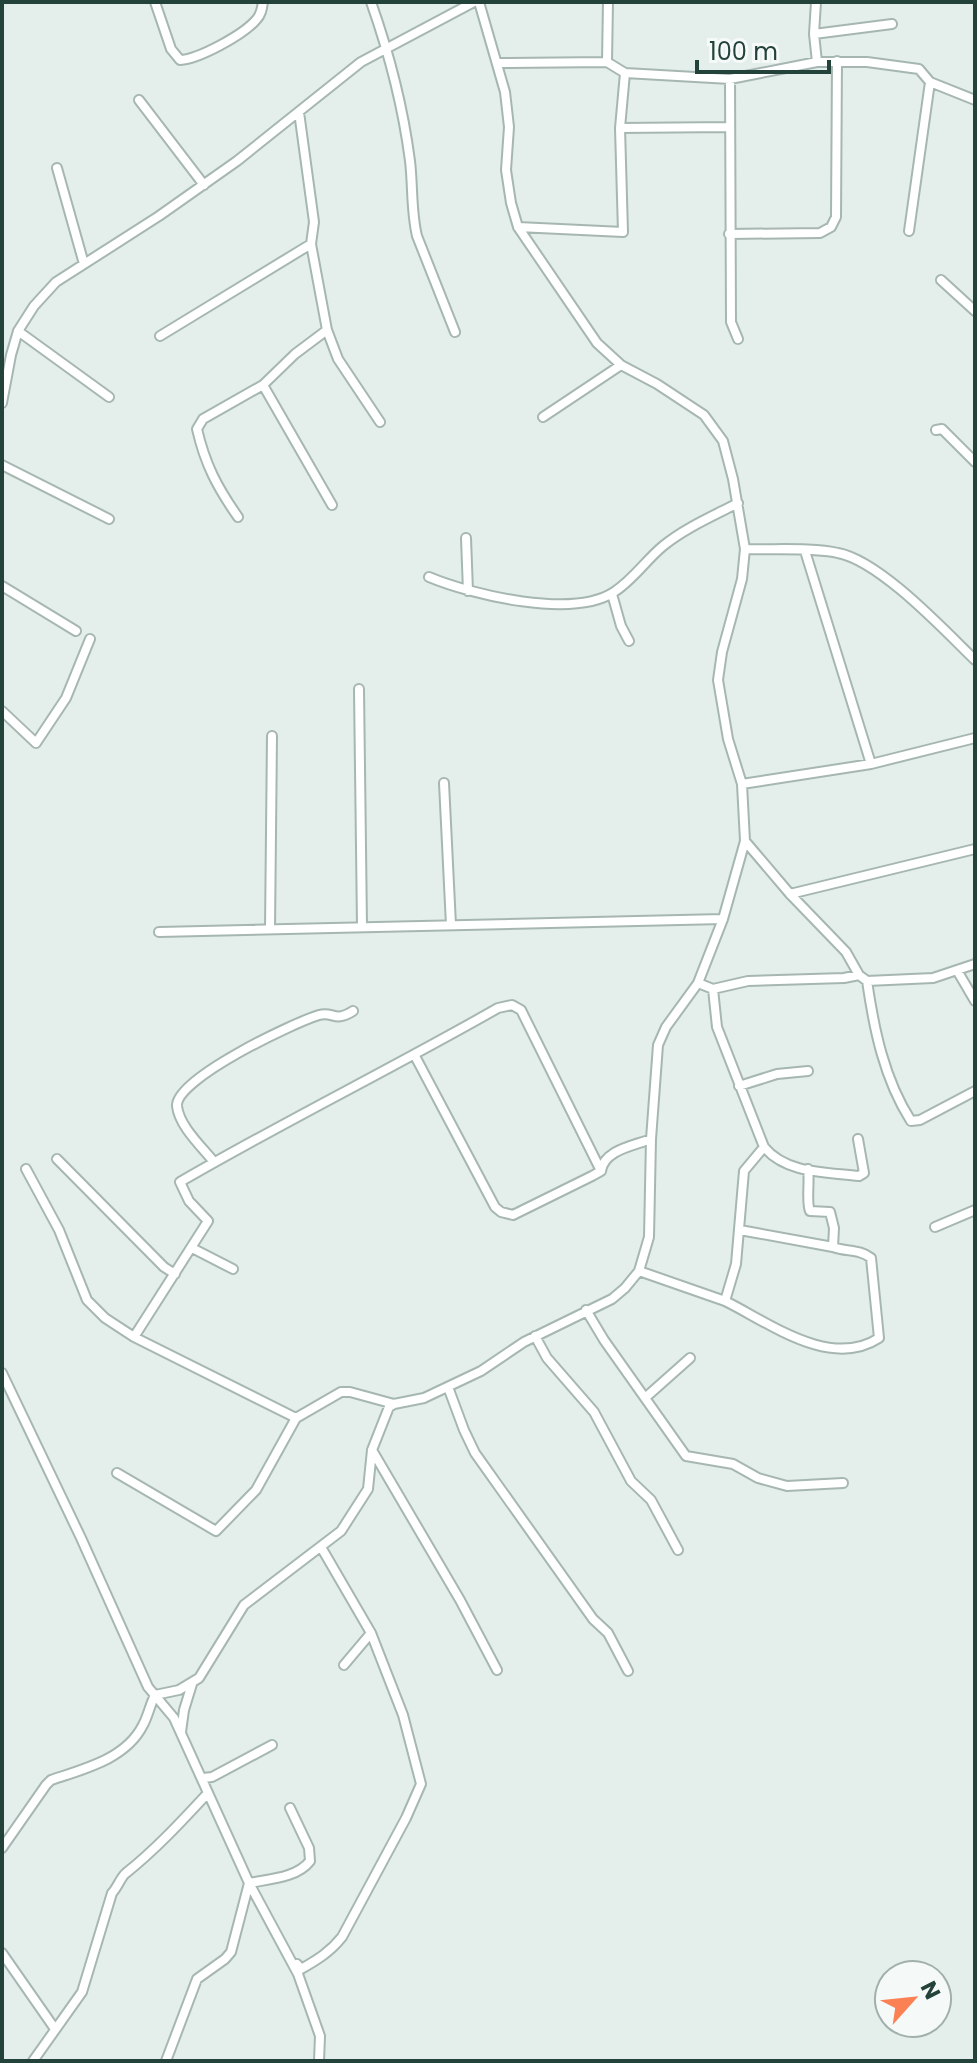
<svg xmlns="http://www.w3.org/2000/svg" width="977" height="2063" viewBox="0 0 977 2063" font-family="Poppins,sans-serif">
  <style>
    .lines { fill: none; stroke-linecap: round; stroke-linejoin: round }
    .minor-casing { stroke: #a6b7b2; stroke-width: 12 }
    .minor { stroke: #fff; stroke-width: 8 }
  </style>
  <rect width="100%" height="100%" fill="#e4eeea"/>
  <g class="lines">
    <defs>
      <path id="minor" d="M155,2L171,49L180,60C199,59 243,35 256,20C261,15 262,9 263,2
        M371,2C389,53 403,107 410,161C413,186 411,211 417,236L455,332
        M814,34L816,2
        M607,62L608,2
        M817,62L814,34L892,24
        M499,63L607,62L625,73L730,79L817,62H867L919,69L930,82L975,100
        M730,79L731,322L738,339
        M139,100L204,185
        M299,112L314,222L311,244L327,330L338,359L380,422
        M620,128L730,127
        M57,168L84,264
        M518,227L623,232L620,128L625,73
        M909,231L930,82
        M729,234L820,233L831,227L836,217L837,61
        M941,280L975,311
        M18,331L109,397
        M160,336L311,244
        M263,385L332,505
        M2,403L11,355L18,331L34,306L56,282L159,216L237,161L361,62L474,2
        M543,417L621,365
        M936,430L942,429L975,462
        M2,465L109,519
        M238,517C217,487 205,464 197,429L203,419L263,385L295,354L327,330
        M466,538L468,591
        M745,549C772,550 813,547 838,553C880,561 944,630 975,660
        M805,551L871,764
        M429,577C472,595 573,619 614,592C633,580 646,560 663,546C685,528 713,516 738,503
        M2,586L76,631
        M612,594L621,626L629,641
        M359,689L362,926
        M2,711L36,743L66,698L90,639
        M444,783L451,925
        M742,784L871,764L975,738
        M745,841L790,894L846,952L859,975
        M790,894L975,849
        M270,929L272,736
        M159,932L723,919
        M958,972L975,1001
        M867,981C874,1029 884,1079 911,1121L920,1120L975,1091
        M698,983L713,989L717,1027L764,1147C786,1174 827,1172 859,1176L864,1173L858,1139
        M713,989L748,981L844,978L859,975L867,981L933,978L975,964
        M415,1056L495,1207L501,1212L513,1215L592,1176L601,1171C604,1150 633,1146 651,1139
        M739,1086L777,1074L808,1071
        M764,1147L744,1171L736,1264L725,1301C768,1322 830,1370 879,1338L871,1258C860,1249 847,1252 833,1247L834,1228L830,1212L810,1211C806,1203 810,1181 808,1169
        M57,1159L164,1267L175,1274
        M214,1162C202,1147 179,1126 177,1106C175,1079 293,1023 319,1015C334,1011 334,1023 353,1011
        M26,1169L59,1230L87,1300L105,1318L134,1337L296,1418L256,1490L216,1531L117,1473
        M935,1227L975,1210
        M740,1230L833,1247
        M192,1248L233,1269
        M639,1271L725,1301
        M586,1310L604,1340L686,1456L733,1464L758,1478L787,1486L843,1483
        M535,1336L547,1358L594,1412L631,1481L651,1500L678,1550
        M134,1337L208,1221L189,1201L180,1182C285,1121 393,1068 498,1008L512,1005L521,1010L601,1171
        M2,1373L81,1538L148,1687L174,1718L249,1883L298,1974L320,2036L319,2061
        M448,1387L464,1430L475,1453L593,1619L608,1633L628,1671
        M645,1398L690,1358
        M296,1418L341,1392H350L394,1404L424,1398L481,1371L524,1342L612,1299L625,1288L639,1271L649,1237L651,1139L658,1045L666,1027L698,983L723,919L745,841L742,784L728,739L718,680L722,652L742,579L745,549L733,479L723,441L704,415L657,384L621,365L597,343L518,227L511,203L506,170L509,127L505,92L479,2
        M372,1450L460,1600L497,1670
        M344,1665L371,1633
        M181,1732L184,1710L192,1684
        M203,1778L212,1777L272,1745
        M2,1848L46,1785L51,1780C84,1769 126,1759 143,1725C148,1716 150,1705 155,1695L179,1690L199,1678L244,1605L341,1531L368,1489L372,1450L389,1407L394,1404
        M2,1953L55,2029
        M297,1964L301,1969C317,1960 330,1952 342,1937L406,1818L421,1784L403,1715L371,1633L321,1547
        M33,2061L82,1992L112,1893C118,1887 120,1878 126,1873C155,1850 181,1822 207,1794
        M166,2061L197,1979L225,1959L231,1952L249,1883C269,1879 297,1878 310,1861L309,1848L290,1808"/>
    </defs>
    <use href="#minor" class="minor-casing"/>
    <use href="#minor" class="minor"/>
  </g>
  <rect width="977" height="2063" fill="none" stroke="#22423a" stroke-width="8"/>
  <g transform="translate(913 1999) rotate(63)"><circle r="38" fill="#f5faf8" stroke="#a1b0ac" stroke-width="2"/>
  <path d="M0-6L14 30L0 20L-14 30Z" fill="#fb8155"/>
  <text y="-12" font-size="22" font-weight="bold" text-anchor="middle" fill="#22423a">N</text>
  </g>
  <path d="M697 60v12h132v-12" fill="none" stroke="#22423a" stroke-width="4"/>
  <text x="709" y="60" font-size="24" fill="#22423a" stroke="#f5faf8" stroke-width="6" paint-order="stroke">100 m</text>
</svg>
